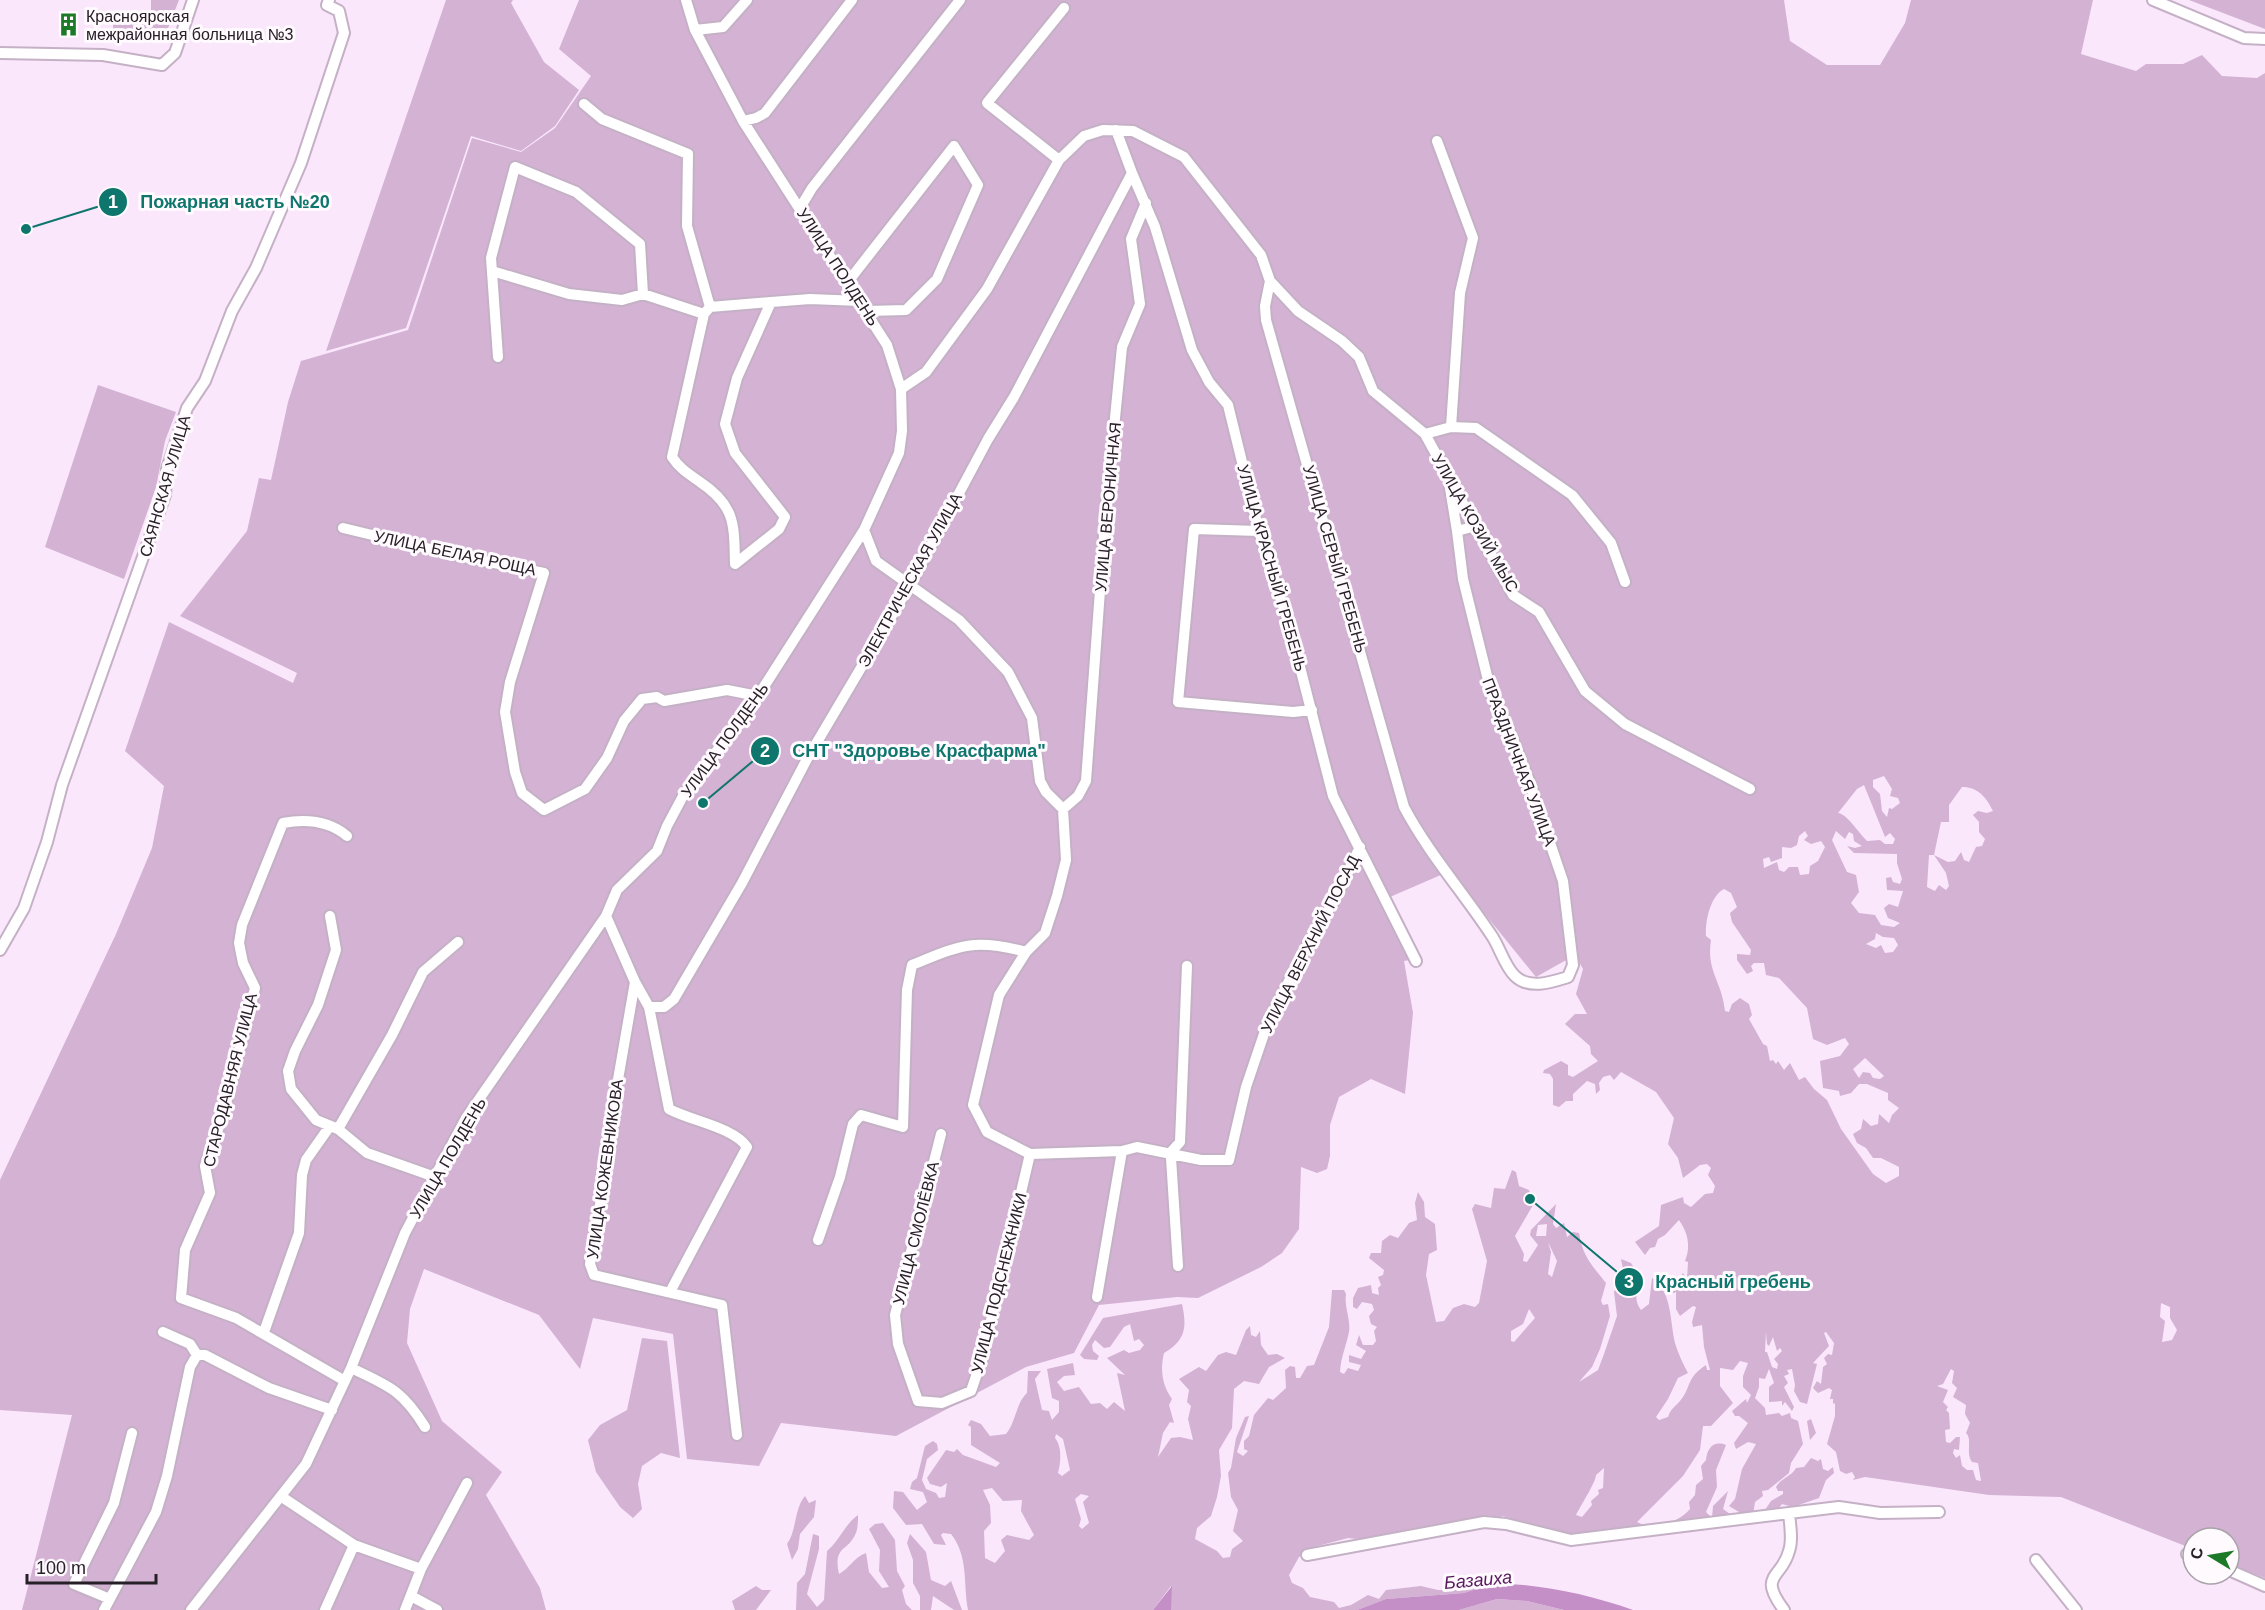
<svg xmlns="http://www.w3.org/2000/svg" width="2265" height="1610" viewBox="0 0 2265 1610" font-family="Arial,sans-serif">
  <style>
    .green { fill: #d3b2d4; fill-rule: evenodd }
    .water { fill: #c38fc6 }
    .lines { fill: none; stroke-linecap: round; stroke-linejoin: round }
    .street-casing { stroke: #c5b1c5; stroke-width: 14 }
    .street { stroke: #fff; stroke-width: 10 }
    .labels { text-anchor: middle; dominant-baseline: central; stroke-width: 6; stroke-linejoin: round; paint-order: stroke }
    .poi-label { font-size: 16px; fill: #272027; stroke: #fefafe; text-anchor: start }
    .street-label { font-size: 16px; fill: #272027; stroke: #fefafe }
    .water-label { font-size: 18px; font-style: italic; fill: #59195e; stroke: #fefafe }
    .leader { fill: none; stroke: #0f766e; stroke-width: 2 }
    .callout-dot { fill: #0f766e; stroke: #fefafe; stroke-width: 2 }
    .mark-label { font-size: 18px; text-anchor: middle; font-weight: bold; fill: #fff }
    .callout-label { font-size: 18px; text-anchor: middle; font-weight: bold; fill: #0f766e; stroke: #fefafe; stroke-width: 6; stroke-linejoin: round; paint-order: stroke }
  </style>
  <rect width="100%" height="100%" fill="#fbe7fc"/>
  <path class="green" d="M151,0H179L163,41L113,40V19H151Z
    M446,0H513L511,3L544,62L579,90L555,126L521,151L471,136L406,328L326,351Z
    M579,0H1784L1790,41L1827,65H1880L1905,23L1911,0H2093L2081,54L2136,71L2146,64H2183L2202,55L2222,76L2257,78L2265,73V1578L2229,1564V1538H2193V1549L2061,1497L1989,1495L1865,1477L1853,1480L1855,1477L1852,1472L1846,1474L1840,1471L1836,1452L1827,1444L1835,1416V1403L1833,1404V1399H1830L1832,1390L1829,1388L1818,1393L1813,1388L1817,1381L1821,1384L1823,1367L1827,1364L1824,1358L1828,1354L1832,1355L1834,1343L1826,1332L1824,1333L1829,1346L1813,1363L1817,1364L1807,1404L1800,1402L1794,1391L1795,1385L1792,1369L1787,1370L1789,1374L1784,1376L1788,1383L1784,1387L1794,1407L1792,1411L1785,1402L1782,1406V1401L1769,1402V1387L1774,1383L1769,1369L1765,1379L1759,1378V1387L1755,1398L1765,1408L1766,1415L1779,1413L1782,1416L1790,1413L1791,1418L1798,1421L1803,1444L1791,1463L1789,1473L1768,1490L1762,1491L1763,1496L1755,1502L1753,1515L1739,1512L1729,1506L1735,1499L1742,1469L1756,1444L1748,1442L1736,1449L1734,1443L1748,1423L1739,1416H1735L1732,1411L1746,1399L1747,1403L1751,1395L1743,1387V1376L1748,1363L1740,1361L1733,1370L1720,1368V1386L1733,1403L1711,1426H1703L1700,1450L1683,1476L1637,1522L1650,1528C1664,1526 1681,1520 1690,1509L1689,1502L1695,1495L1696,1485L1703,1479L1701,1466L1706,1460C1707,1449 1713,1440 1726,1445L1716,1470L1717,1487L1706,1512L1712,1518L1713,1506L1728,1491L1723,1509L1730,1514L1722,1519L1601,1535L1575,1534L1513,1524L1510,1518L1502,1516L1501,1519L1491,1518L1366,1540L1348,1538L1314,1547L1299,1557L1289,1575L1292,1583L1303,1588L1310,1597L1334,1602L1339,1608L1351,1605L1368,1595L1379,1599L1386,1590L1421,1586L1438,1590H1467L1481,1582L1495,1583L1464,1593L1386,1599L1357,1610H1171V1586L1153,1610H968C963,1584 969,1557 951,1534L943,1533L941,1535L946,1545L934,1544L922,1524L906,1525L893,1508L894,1491L903,1492L917,1510L927,1502L923,1492L910,1489L912,1482L917,1478L925,1446L933,1441L937,1444L938,1450L927,1459L922,1480L926,1489L936,1493L939,1498L945,1497L947,1483L941,1487L930,1484L927,1478L946,1450L954,1452L957,1449L963,1455L996,1467L1000,1463L971,1445V1427L968,1425L971,1420L981,1424L990,1436L1006,1434C1016,1422 1016,1403 1027,1393L1028,1371H1041L1035,1379L1042,1410L1049,1411L1052,1420L1059,1412V1401L1052,1398L1047,1369L1073,1363L1075,1375L1064,1376L1057,1382L1064,1391L1079,1387L1091,1404L1100,1403L1107,1409L1114,1402L1125,1411L1117,1373L1125,1375L1107,1358L1124,1350L1129,1353L1140,1350L1144,1345L1139,1339L1134,1341L1130,1324L1124,1327L1110,1347L1104,1348L1095,1340L1092,1345L1093,1351L1099,1356L1097,1360L1084,1359L1080,1355L1103,1318L1182,1304C1187,1327 1186,1340 1164,1353C1160,1370 1162,1385 1172,1399L1169,1405L1174,1423L1170,1422L1163,1433L1158,1457L1171,1438L1180,1437L1193,1440L1188,1419L1191,1406L1187,1402L1189,1390L1179,1379L1199,1367L1206,1371L1218,1355L1226,1352L1236,1355L1246,1330L1250,1326L1251,1335L1256,1337L1260,1331L1261,1345L1268,1355L1277,1354L1285,1358L1269,1367L1259,1384L1244,1381L1234,1389L1232,1428L1219,1450L1221,1476L1217,1497L1211,1516L1197,1528L1195,1539L1217,1551L1223,1558L1230,1557L1232,1549L1243,1541L1233,1531L1238,1510L1231,1497L1228,1473L1231,1468L1236,1438L1245,1417L1249,1416L1237,1452L1243,1456L1248,1451L1244,1449V1441L1249,1436L1254,1415L1268,1398L1273,1400L1286,1388L1285,1370L1290,1366L1295,1367L1296,1378H1300L1307,1366L1314,1365L1329,1327L1332,1290H1344L1346,1294C1344,1307 1351,1320 1349,1332C1346,1347 1341,1356 1340,1372L1344,1374L1348,1368L1358,1371L1361,1365L1349,1362V1355L1361,1359L1366,1351L1356,1345L1359,1335L1363,1345H1373L1376,1341L1374,1331L1377,1327L1371,1324L1369,1316L1374,1310L1372,1304L1362,1302L1357,1309L1353,1307V1298L1358,1288L1371,1285L1372,1293L1379,1295L1378,1288L1381,1285L1378,1277L1383,1275L1384,1270L1369,1258L1371,1253H1381L1382,1241L1390,1235L1398,1238L1409,1223L1417,1220L1415,1203L1418,1192L1424,1202L1425,1217L1435,1224L1437,1250L1429,1254L1426,1275L1436,1322L1444,1321L1453,1308L1464,1304L1475,1307L1479,1303L1487,1261L1472,1209L1475,1204L1491,1208L1494,1188L1505,1189L1512,1170L1516,1172L1519,1186L1529,1190L1533,1205L1515,1236L1524,1254L1523,1261L1527,1262L1538,1245L1530,1235L1531,1230L1556,1204L1553,1224L1556,1228L1564,1223L1567,1237L1573,1232L1579,1233C1583,1257 1591,1264 1606,1283L1601,1301L1603,1305L1608,1304L1610,1316L1600,1349L1592,1367L1579,1382L1598,1370L1604,1354L1617,1316L1614,1292L1623,1269L1621,1259L1631,1263L1641,1279C1637,1291 1633,1299 1641,1310L1649,1304L1652,1278C1672,1289 1670,1323 1675,1343C1678,1353 1683,1364 1688,1373L1678,1378L1668,1399L1656,1417L1659,1420L1668,1417C1671,1408 1675,1407 1680,1401C1692,1387 1685,1379 1706,1365L1707,1370H1710L1704,1347L1702,1325L1693,1327L1692,1322L1696,1307L1693,1306L1680,1316L1676,1309V1292L1671,1294L1668,1291V1282L1673,1276L1680,1277L1683,1273L1687,1279L1688,1262L1685,1261C1691,1246 1688,1233 1679,1220L1665,1235L1658,1239L1655,1247L1650,1248L1645,1255L1635,1242L1659,1226L1661,1205L1683,1197L1684,1203L1691,1207L1705,1194L1713,1193L1715,1186L1708,1175L1711,1168L1707,1164L1700,1165L1683,1178L1678,1158L1668,1144L1674,1118L1656,1092L1621,1072L1614,1080L1610,1075L1603,1077L1599,1083L1600,1090L1596,1094L1595,1084L1587,1081L1573,1094V1101H1566L1559,1107L1553,1105V1079L1550,1074L1543,1073L1544,1070L1561,1061L1568,1065V1075L1573,1077L1598,1061L1591,1054L1590,1046L1565,1024L1575,1014H1587L1576,994L1583,969L1575,955L1536,977L1450,871L1383,900L1409,960L1404,961L1413,1013L1405,1094L1371,1079L1339,1097L1330,1125V1156L1327,1169L1317,1173L1301,1167L1299,1229L1282,1253L1261,1267L1198,1298L1177,1297L1099,1305L1074,1353L1026,1367L896,1436L781,1423L759,1466L687,1459L673,1334L593,1318L580,1369L539,1315L424,1269L410,1309L407,1343L442,1421L502,1472L486,1495L540,1588L546,1610H22L72,1415L0,1410V1180L116,934L152,848L164,786L125,751L169,622L293,683L297,673L180,616L247,531L259,478L271,480L288,402L301,361L408,330L472,138L521,152L555,128L591,76L559,49ZM1884,776L1892,789L1890,796L1898,798L1900,803L1892,809L1889,808L1887,817L1882,811L1880,794L1873,787V780ZM1864,785L1885,837L1890,833L1895,839L1893,844H1885L1880,840L1867,841C1859,833 1846,813 1838,813L1857,789ZM1962,787C1978,787 1986,797 1993,811L1987,813L1978,811L1973,815L1979,822V832L1985,839L1982,846L1976,847L1969,862L1964,860L1961,852L1955,861L1948,862L1934,855L1941,822H1949V805ZM1805,831L1808,836L1804,840L1811,844L1821,841L1825,847L1818,861L1810,866L1809,874L1800,875L1798,867H1789L1784,872L1779,870L1777,862L1764,868L1763,859L1769,857L1771,862L1782,858V847L1791,848L1797,845L1799,836ZM1836,831L1845,839L1849,832L1853,834L1854,841L1862,846L1855,848L1847,846L1854,853L1897,854V863L1902,879L1900,884L1893,882L1891,877L1886,878L1887,890L1903,891L1898,907L1889,904L1884,908L1888,918L1900,923L1894,927L1881,925L1875,915L1859,913L1851,903L1859,892L1856,875L1847,872L1832,840ZM1929,855H1934L1946,873L1949,886L1946,890L1939,885L1935,891L1927,887ZM1724,889L1731,893L1737,907L1730,913L1732,922L1751,950L1750,955L1737,954V960L1747,974L1753,971L1751,966L1754,963H1764L1766,975L1779,978L1807,1008L1813,1039L1827,1045L1845,1038L1849,1044L1840,1056L1820,1061L1823,1088L1839,1091L1840,1096L1851,1093L1859,1084H1867L1888,1093V1100L1899,1108L1892,1115L1889,1123L1879,1114L1878,1124L1871,1126L1863,1119L1861,1129L1853,1134L1857,1143L1866,1148L1873,1158H1881L1899,1167V1176L1886,1183L1873,1174L1841,1129L1827,1100L1814,1089L1805,1077L1799,1080L1790,1063L1784,1070L1778,1061L1776,1064L1773,1060L1770,1061L1767,1046L1763,1044L1749,1019L1752,1015L1749,1004L1740,998L1732,1004L1729,1012L1725,1011C1722,981 1706,971 1711,940L1706,936C1705,922 1710,896 1724,889ZM1876,933L1883,937L1894,938L1898,945L1893,952L1885,953L1881,945L1876,948L1866,944L1875,939ZM1865,1058L1884,1076L1880,1079L1873,1078L1870,1073L1863,1072L1859,1078L1853,1069ZM1547,1224L1546,1236H1536L1538,1225ZM1548,1242L1557,1261L1552,1277L1548,1274L1551,1252ZM2161,1303L2170,1307V1318L2177,1330L2172,1340L2162,1342L2165,1321L2160,1317ZM1529,1309L1535,1318L1514,1342L1511,1341V1331L1523,1324ZM1766,1332L1767,1344L1769,1346L1773,1337L1777,1351L1780,1348L1782,1351L1774,1359L1778,1364L1777,1369L1772,1367L1767,1352H1765ZM1951,1369L1954,1371L1952,1383L1957,1388L1953,1397L1966,1405L1965,1414L1970,1423L1966,1433C1973,1440 1965,1452 1972,1462L1978,1463L1981,1481L1976,1480L1973,1470H1967L1962,1466L1960,1455L1956,1458L1953,1453L1954,1449L1959,1450L1960,1437H1956L1950,1443L1946,1442L1945,1430L1950,1429L1949,1413L1946,1410L1948,1407L1943,1402L1948,1390L1937,1386L1943,1384ZM1056,1434L1063,1439L1070,1470L1062,1476L1058,1473C1061,1462 1062,1446 1055,1438ZM1604,1468L1603,1488L1598,1490L1599,1494L1591,1501L1592,1505L1582,1517L1576,1515C1581,1505 1596,1482 1596,1475ZM992,1488L1003,1501L1022,1500L1021,1511L1034,1535L1029,1540L1007,1535L1001,1540L1005,1551L995,1563L985,1558L984,1531L991,1523L990,1505L983,1490ZM1081,1494L1089,1496L1083,1502L1089,1523L1082,1529L1079,1526L1081,1519L1075,1499Z
    M2189,0H2265V29Z
    M98,385L176,412L165,441L156,487L124,579L45,547Z
    M642,1338L667,1341L680,1458L661,1453L642,1466L638,1484L642,1509L633,1518L620,1507L596,1472L588,1440L600,1425L627,1410Z
    M1811,1419L1816,1433L1810,1440L1807,1421Z
    M1811,1458L1818,1461L1821,1459L1823,1469L1828,1471L1833,1467L1834,1473L1826,1480L1819,1498L1793,1507L1782,1504L1777,1511L1763,1513L1771,1501L1783,1494V1491H1778L1776,1487C1781,1478 1791,1477 1796,1468L1804,1467Z
    M805,1496L809,1503L816,1500L814,1517L800,1534L798,1549L792,1560L787,1544C797,1530 794,1509 805,1496Z
    M858,1515C858,1521 858,1530 855,1535C847,1552 833,1546 839,1574C850,1568 853,1558 866,1553L869,1572L882,1588L889,1587L879,1571L880,1550L869,1529L875,1524L883,1523L895,1540L897,1571L905,1586L902,1590L906,1604L912,1610H796L797,1583L805,1574L813,1534L819,1536V1549L807,1594L817,1607L824,1600L827,1551C840,1540 845,1524 858,1515Z
    M910,1534L926,1552L931,1580L945,1586L951,1581L962,1610H954L933,1596L931,1610H920V1596L913,1583V1560L907,1543Z
    M756,1586L762,1590H771L756,1610H735L732,1601Z
    M1497,1599L1527,1601L1564,1610H1459Z"/>
  <path class="water" d="M1495,1583C1543,1585 1587,1594 1633,1610H1564L1527,1601L1497,1599L1459,1610H1357L1386,1599L1464,1593Z
    M1172,1586L1171,1610H1153Z"/>
  <g class="lines">
    <defs>
      <path id="street" d="M2153,0L2244,38L2265,39
        M695,30L723,27L747,0
        M0,53L103,55L162,65L175,53L193,0
        M584,104L602,119L688,154L687,226L710,307
        M743,121L756,118L765,113L852,0
        M1437,141L1473,238L1460,293L1451,427
        M1059,160L987,103L1064,8
        M1132,173L1155,227L1192,350L1209,382L1228,405L1259,531L1290,628L1333,796L1416,961
        M800,208L812,188L960,0
        M492,271L569,294L622,300L643,294L704,314L710,307L771,302
        M1270,281L1298,311L1342,341L1359,357L1373,391L1425,434L1513,595L1539,612L1585,691L1625,724L1750,789
        M847,283L954,146L978,185L937,279L906,310L867,311
        M704,314L672,457C680,469 689,474 700,482C736,506 734,525 735,564
        M498,357L491,258L515,167L576,192L640,244L643,294
        M901,389L926,372L987,289L1059,160L1084,136L1103,130L1133,131L1184,157L1261,255L1270,281L1265,306L1266,320L1404,807C1429,854 1463,892 1492,936C1500,948 1505,967 1515,976C1529,990 1552,982 1568,977L1573,965L1563,881L1528,778L1508,727L1492,696L1463,579L1457,531L1476,526
        M1425,434L1451,427L1476,428L1572,495L1611,543L1625,582
        M1450,488L1457,531
        M343,528L464,557L544,573L510,682L505,712L515,772L522,793L544,810L585,789L607,758L624,721L642,699L657,697L664,701L727,690L758,696
        M864,530L876,561L959,620L1008,672L1032,718L1040,781L1046,792L1063,809L1066,860L1057,896L1045,933L1026,952L999,995L973,1105L987,1132L1030,1154L1122,1151L1137,1147L1201,1160H1229L1246,1087L1268,1022L1308,944L1334,901L1360,847
        M1259,531L1194,529L1178,702L1293,712L1312,710
        M735,564L779,529L785,517L735,453L725,424L737,378L771,302L810,299L860,301
        M1063,809L1078,796L1086,781L1106,509L1122,347L1140,304L1131,239L1146,203
        M330,916L336,950L318,1005L295,1051L288,1071L291,1089L316,1120L338,1129L367,1153L435,1177
        M606,916L635,982L616,1091L612,1134L590,1264L594,1275L722,1305L737,1435
        M0,950L24,908L47,842L62,785L165,495L167,469L187,408L205,381L232,311L256,268L301,163L344,33L339,11L327,5L329,0
        M635,982L649,1007L669,1109C691,1121 733,1127 747,1147L670,1292
        M649,1007H664L674,999L742,883L807,759L910,585L988,439L1014,397L1132,173L1116,130
        M338,1129L392,1035L423,972L458,942
        M941,1134L895,1315L898,1344L918,1401L942,1403L971,1391L982,1359L1030,1154
        M818,1240L840,1177L853,1124L861,1115L903,1127L907,990L912,965C961,945 974,938 1026,952
        M1178,1266L1171,1158V1152L1180,1142L1187,966
        M1097,1297L1122,1151
        M163,1332L190,1344L197,1355H205L269,1388L332,1410
        M264,1332L299,1233L302,1175L306,1160L330,1126
        M351,1368C389,1386 402,1390 425,1427
        M345,1381L236,1318L181,1298L185,1250L210,1193L205,1166L223,1115L255,988L243,963L239,943L242,925L283,823C305,819 329,821 347,836
        M282,1497L354,1545L421,1569
        M1789,1513L1839,1507L1880,1513L1939,1512
        M2187,1554L2193,1556
        M1307,1555L1484,1522L1506,1524L1571,1540L1789,1513C1790,1525 1793,1540 1789,1551C1782,1579 1757,1574 1784,1610
        M2036,1560L2076,1610
        M2229,1570L2265,1586
        M411,1596L437,1610
        M110,1599L74,1584L114,1503L132,1433
        M104,1610L156,1512L167,1476L190,1367L197,1355
        M191,1610L306,1464L351,1368L405,1233L466,1118L606,916L617,890L657,851L667,826L683,796L758,696L864,530L899,453L902,431L901,389L887,345L743,121L695,30L686,0
        M325,1610L354,1545
        M405,1610L421,1569L467,1483"/>
    </defs>
    <use href="#street" class="street-casing"/>
    <use href="#street" class="street"/>
  </g>
  <defs>
    <symbol id="building-bare" viewBox="-9 -9 18 18"><path d="M-4-6H4V6H1V3H-1V6H-4ZM-2.5-4.3h1.7v1.8h-1.7ZM.8-4.3h1.7v1.8H.8ZM-2.5-1h1.7V.8h-1.7ZM.8-1h1.7V.8H.8Z" fill="#1c7928" stroke="#fefafe" stroke-width="2.5" paint-order="stroke"/></symbol>
  </defs>
  <g fill-rule="evenodd">
    <use href="#building-bare" x="52" y="8" width="33" height="33"/>
  </g>
  <g class="labels">
    <g class="poi-label">
      <text x="86" y="16">Красноярская<tspan x="86" dy="18">межрайонная больница №3</tspan></text>
    </g>
    <g class="street-label">
      <text transform="translate(838 267) rotate(57)">УЛИЦА ПОЛДЕНЬ</text>
      <text transform="translate(165 486) rotate(-74)">САЯНСКАЯ УЛИЦА</text>
      <text transform="translate(1108 507) rotate(-85)">УЛИЦА ВЕРОНИЧНАЯ</text>
      <text transform="translate(1475 523) rotate(60)">УЛИЦА КОЗИЙ МЫС</text>
      <text transform="translate(455 553) rotate(12)">УЛИЦА БЕЛАЯ РОЩА</text>
      <text transform="translate(1335 559) rotate(74)">УЛИЦА СЕРЫЙ ГРЕБЕНЬ</text>
      <text transform="translate(1272 568) rotate(74)">УЛИЦА КРАСНЫЙ ГРЕБЕНЬ</text>
      <text transform="translate(910 580) rotate(-61)">ЭЛЕКТРИЧЕСКАЯ УЛИЦА</text>
      <text transform="translate(725 740) rotate(-54)">УЛИЦА ПОЛДЕНЬ</text>
      <text transform="translate(1519 762) rotate(69)">ПРАЗДНИЧНАЯ УЛИЦА</text>
      <text transform="translate(1310 944) rotate(-63)">УЛИЦА ВЕРХНИЙ ПОСАД</text>
      <text transform="translate(230 1080) rotate(-76)">СТАРОДАВНЯЯ УЛИЦА</text>
      <text transform="translate(448 1158) rotate(-60)">УЛИЦА ПОЛДЕНЬ</text>
      <text transform="translate(605 1169) rotate(-82)">УЛИЦА КОЖЕВНИКОВА</text>
      <text transform="translate(916 1233) rotate(-76)">УЛИЦА СМОЛЁВКА</text>
      <text transform="translate(999 1283) rotate(-76)">УЛИЦА ПОДСНЕЖНИКИ</text>
    </g>
    <g class="water-label">
      <text transform="translate(1478 1580) rotate(-5)">Базаиха</text>
    </g>
  </g>
  <path class="leader" d="M26 229L113 202M703 803L765 751M1530 1199L1629 1282"/>
  <g class="callout-dot">
    <circle cx="26" cy="229" r="6"/>
    <circle cx="703" cy="803" r="6"/>
    <circle cx="1530" cy="1199" r="6"/>
    <circle cx="113" cy="202" r="15"/>
    <circle cx="765" cy="751" r="15"/>
    <circle cx="1629" cy="1282" r="15"/>
  </g>
  <g class="mark-label">
    <text x="113" y="208">1</text>
    <text x="765" y="757">2</text>
    <text x="1629" y="1288">3</text>
  </g>
  <g class="callout-label">
    <text x="235" y="208">Пожарная часть №20</text>
    <text x="919" y="757">СНТ "Здоровье Красфарма"</text>
    <text x="1733" y="1288">Красный гребень</text>
  </g>
  <g transform="translate(2211 1556) rotate(281)"><circle r="28" fill="#fefafe" stroke="#a8a3a8" stroke-width="1.5"/>
  <path d="M0-4.5L10 22L0 15L-10 22Z" fill="#1c7928"/>
  <text y="-9" font-size="16" font-weight="bold" text-anchor="middle" fill="#272027">С</text>
  </g>
  <path d="M27 1574v9h129v-9" fill="none" stroke="#272027" stroke-width="3"/>
  <text x="36" y="1574" font-size="18" fill="#272027" stroke="#fefafe" stroke-width="4.5" paint-order="stroke">100 m</text>
</svg>
